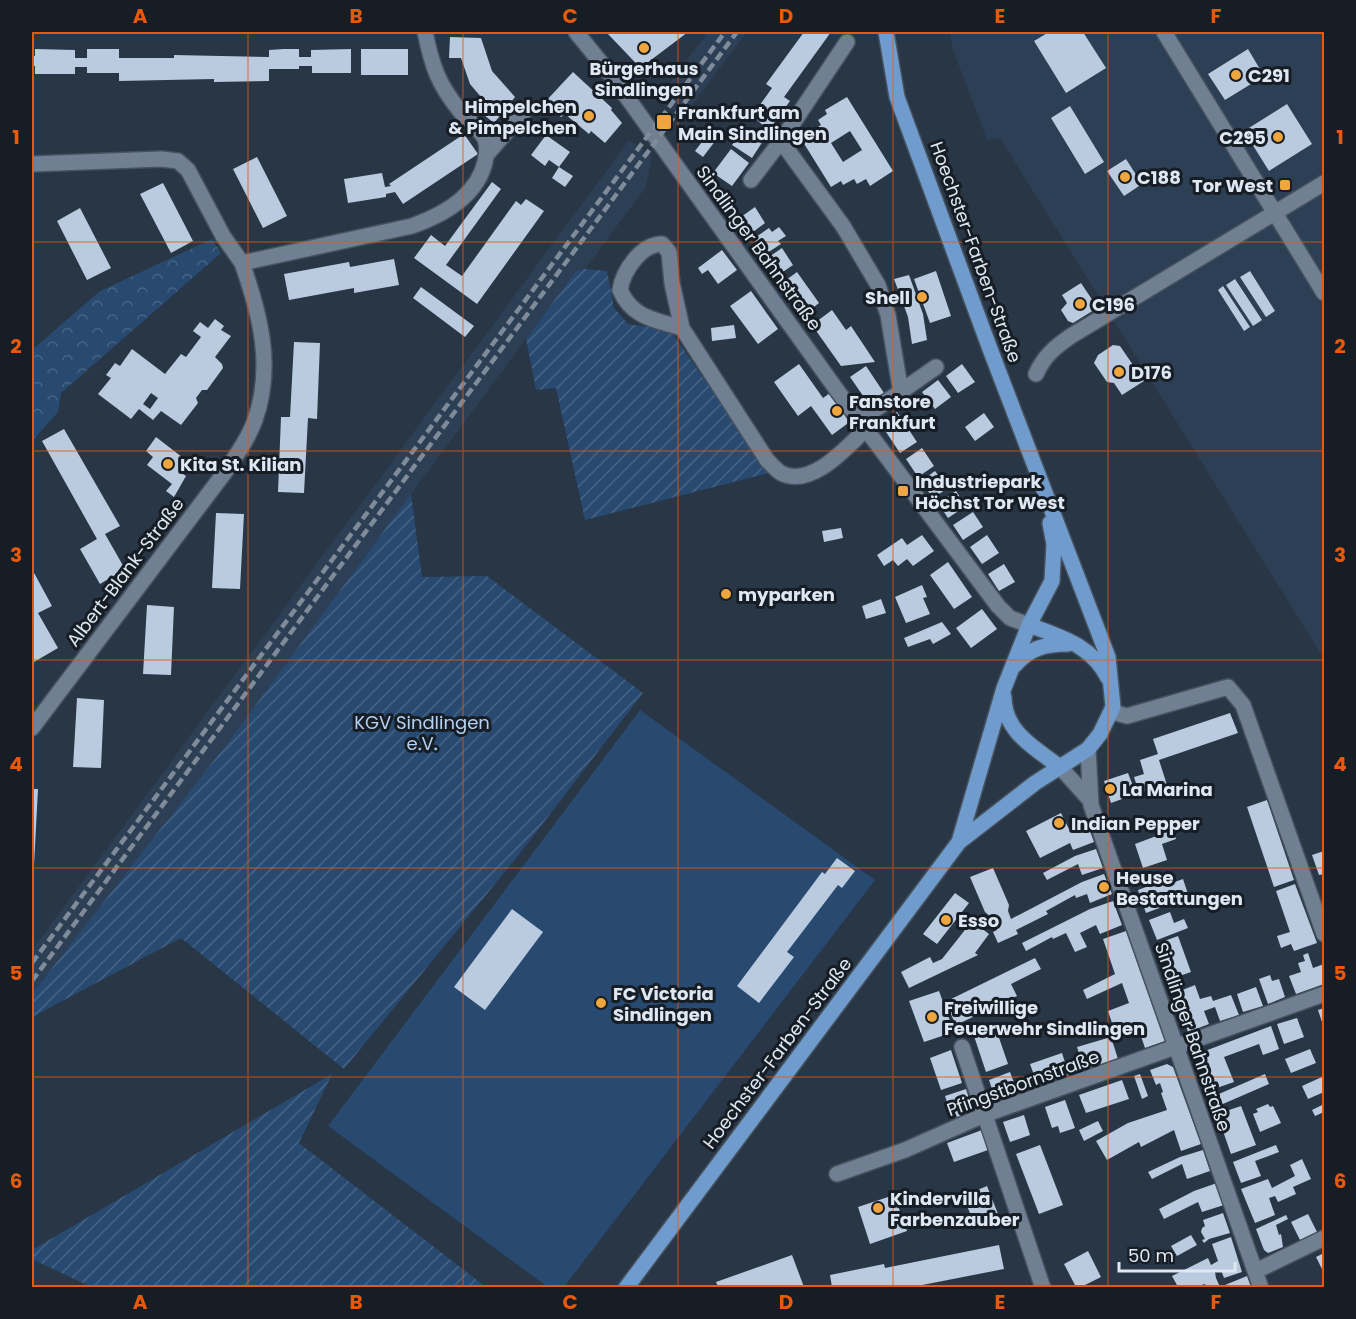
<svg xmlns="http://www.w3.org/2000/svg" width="1356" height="1319" viewBox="0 0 1356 1319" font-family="Poppins,sans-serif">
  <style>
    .built { fill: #2d3f54 }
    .park { fill: url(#park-crowns) }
    .garden { fill: url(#garden-furrows) }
    .pitch { fill: #284a70 }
    .building { fill: #bacbdf; fill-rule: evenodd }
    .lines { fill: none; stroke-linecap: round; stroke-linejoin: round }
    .minor-casing { stroke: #46525f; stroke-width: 18 }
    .major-casing { stroke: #46525f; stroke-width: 18 }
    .minor { stroke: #708092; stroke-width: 15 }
    .major { stroke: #709ccd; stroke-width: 15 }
    .rail { stroke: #7f8b98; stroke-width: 4.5; stroke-dasharray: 9 4.5; stroke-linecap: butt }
    .grid { fill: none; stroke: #e8590c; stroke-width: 1.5; stroke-opacity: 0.55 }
    .poi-dot { fill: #f0a63e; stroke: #171d24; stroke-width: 2 }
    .labels { text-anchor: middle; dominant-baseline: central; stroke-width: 6; stroke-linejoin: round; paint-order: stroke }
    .poi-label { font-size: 18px; font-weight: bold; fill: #dfe8f2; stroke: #171d24; text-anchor: start }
    .street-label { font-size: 18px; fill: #dfe8f2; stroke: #171d24 }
    .park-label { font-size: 18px; fill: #b5d2f3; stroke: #171d24 }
    .neatline { fill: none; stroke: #e8590c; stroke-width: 2 }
    .grid-label { font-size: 20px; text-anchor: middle; font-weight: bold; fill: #e8590c }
  </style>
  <defs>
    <pattern id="park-crowns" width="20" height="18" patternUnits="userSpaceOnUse" patternTransform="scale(1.5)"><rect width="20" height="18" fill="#284a70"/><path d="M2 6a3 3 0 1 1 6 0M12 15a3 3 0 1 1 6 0" fill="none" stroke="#476485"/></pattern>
    <pattern id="garden-furrows" width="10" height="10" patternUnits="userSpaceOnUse" patternTransform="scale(1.5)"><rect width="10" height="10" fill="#284a70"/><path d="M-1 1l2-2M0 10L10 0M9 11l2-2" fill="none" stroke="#476485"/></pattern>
  </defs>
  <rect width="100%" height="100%" fill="#283646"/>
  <path class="built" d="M708,32H747L683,117L670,107L668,85Z
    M950,32H1324V659L1000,138L987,140L953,50Z
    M629,140L652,156L646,187L585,269L576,271L232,737L32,994V950Z"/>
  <path class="park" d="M212,239L221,253L61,393L58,412L32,441V350L100,291Z"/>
  <path class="garden" d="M585,269L607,271L614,308L628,324L670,330L769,473L585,520L556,388L536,390L526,339L576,271Z
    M411,494L422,577L487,576L643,693L521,852L344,1069L181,938L34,1016L32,1015V994L232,737Z
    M332,1074L299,1143L486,1287H91L32,1259V1250Z"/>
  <path class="pitch" d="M640,710L875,880L564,1287H548L328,1126Z"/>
  <path class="building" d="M612,32H688L647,63L656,72L650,78L608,34Z
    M804,32H831L784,97L790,101L769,130L752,116L772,88L766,84Z
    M1049,32H1083L1106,68L1066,93L1034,41Z
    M450,37L481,38L492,71L515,97L494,123L479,111L486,103L470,84L461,58H449Z
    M35,49L75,50V58H87V49H119V58H174V55L269,57V50L284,49H299V57H311V50L351,49V73H312V66H299V69H269V81L214,82V79L119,81V73H87V67H75V74H35V66H32V56H35Z
    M361,49H408V75H361Z
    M1248,49L1264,76L1225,100L1208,74Z
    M573,72L612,108L611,110L622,123L605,143L591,131L589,134L565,114L561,117L544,103Z
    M847,97L893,171L870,186L866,179L857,184L854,179L843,185L841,181L831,187L803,142L814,135L812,131L821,125L818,120L827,114L825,110ZM850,131L862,150L843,162L831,143Z
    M1287,104L1312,144L1269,171L1244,131Z
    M1070,106L1104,162L1085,174L1051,118Z
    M744,128L763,141L752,158L732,145Z
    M464,134L478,154L403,204L395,192L386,194V197L348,203L344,179L382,173L385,187L391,186L389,184Z
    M708,134L716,140L703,157L695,151Z
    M546,135L570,152L559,167L573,176L565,187L552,178L559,167L549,160L545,166L531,155Z
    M731,149L749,163L732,186L713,173Z
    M257,157L287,216L263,228L233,169Z
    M1126,159L1142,184L1124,196L1107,171Z
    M492,182L501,189L446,265L462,276L516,201L521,205L526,199L544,211L477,304L414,258L431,235L445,246Z
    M163,183L193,241L171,253L140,194Z
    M755,207L765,223L749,235L738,219Z
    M80,208L111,268L87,280L57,221Z
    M779,227L786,236L778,241L781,244L764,255L753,239L769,228L772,232Z
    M782,248L793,265L777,276L766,259Z
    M722,250L737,270L718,284L708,270L702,274L698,268Z
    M394,259L399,285L354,293V288L289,300L284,274L349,262L350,267Z
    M936,271L951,316L930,323L914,279Z
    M1250,271L1275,311L1266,317L1240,277Z
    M797,272L819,303L805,314L782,283Z
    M909,275L923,314L927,340L912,344L908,317L894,279Z
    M1235,279L1262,320L1253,326L1226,285Z
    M1081,283L1095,304L1094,310L1073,323L1068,321L1061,310L1067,303L1062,295Z
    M1223,286L1250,327L1244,331L1218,290Z
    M421,287L474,326L465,337L413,298Z
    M751,291L778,329L758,344L730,306Z
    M832,310L846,330L851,326L875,362L841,366L812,325Z
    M215,319L224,326L221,330L231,336L215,357L222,364L223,368L207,390H202L196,398L198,403L181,425L161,411L153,420L139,409L131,419L98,394L111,378L106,375L115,363L120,366L132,349L165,374L181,354L186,357L201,337L193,331L200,322L208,328ZM151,393L158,398L150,409L143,404Z
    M734,325L736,338L712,341L711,328Z
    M294,342L320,343L317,419L308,418L304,493L278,492L281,417H290Z
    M1113,345L1120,346L1144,381L1122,395L1114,383L1107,382L1094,363L1098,355Z
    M799,364L823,398L830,393L851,421L832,435L811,406L798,416L774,382Z
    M962,364L975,382L958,393L946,376Z
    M866,366L884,393L868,403L850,377Z
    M938,380L951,397L935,409L922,392Z
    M897,412L917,442L900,453L880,423Z
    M984,413L994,427L975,441L965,427Z
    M64,429L120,526L105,534L125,569L100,584L80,549L97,539L42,441Z
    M156,437L191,464L183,474L186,476L174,497L166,491L172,484L147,465L153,457L146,451Z
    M922,448L934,466L918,477L906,459Z
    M935,471L948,488L933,498L921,481Z
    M956,491L966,506L948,518L938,503Z
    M973,512L983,527L963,540L953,525Z
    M216,513L244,514L240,589L212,588Z
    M841,528L843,538L824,542L822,531Z
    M922,535L934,551L913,566L907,559L898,566L893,560L884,566L877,555L902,538L907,545Z
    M987,535L999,553L982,564L970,547Z
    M948,562L972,597L954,609L930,575Z
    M1004,564L1015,582L999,591L988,574Z
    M32,569L52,606L38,613L58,648L34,662L32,659Z
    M922,585L927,597L923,598L930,614L906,623L895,597Z
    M881,599L886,613L866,619L862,606Z
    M147,605L174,607L171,675L143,674Z
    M982,609L997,629L971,648L956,628Z
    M942,622L951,634L933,644L930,639L908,647L904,638Z
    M77,698L104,700L101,768L73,767Z
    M1230,713L1238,733L1159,760L1167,785L1139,793L1134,777L1144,774L1140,760L1158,754L1153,739Z
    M1128,773L1136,794L1111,803L1104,781Z
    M32,789H38L34,865H32Z
    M1267,800L1294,880L1274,887L1247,807Z
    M1061,813L1069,829L1087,823L1094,842L1073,850L1070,843L1040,858L1026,831Z
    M1171,824L1176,839L1162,844L1167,860L1143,868L1135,844L1159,835L1157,828Z
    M1096,849L1103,868L1082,875L1078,864L1047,880L1043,873L1075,856Z
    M1324,851V874L1319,875L1312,855Z
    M837,858L855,871L842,888L838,885L787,952L794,957L759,1003L737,986L822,872L825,874Z
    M993,868L1009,905L1008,911L1011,919L1082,882L1104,874L1112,894L1090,903L1087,894L1076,898L1075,895L1046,911L1048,914L1016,930L1018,934L998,943L993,932L997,930L992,918L985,912L970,877Z
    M1183,879L1189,897L1146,913L1138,890L1162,881L1164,886Z
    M1295,884L1317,943L1294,951L1291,944L1281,948L1277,936L1290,932L1276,891Z
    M955,893L969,903L937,944L923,934Z
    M1113,901L1122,925L1100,934L1096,925L1080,933L1087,947L1075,952L1066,933L1053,939L1052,937L1026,951L1022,943L1090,909Z
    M512,909L543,932L485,1010L454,987Z
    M1170,912L1174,923L1184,919L1188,928L1157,940L1149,920Z
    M972,921L989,934L975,953L978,955L909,988L901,972L930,957L933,963L942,959Z
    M1126,931L1165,1041L1145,1048L1136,1022L1114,1029L1108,1011L1129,1003L1122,983L1087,999L1083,990L1115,974L1103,939Z
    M1178,936L1191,972L1171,979L1159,943Z
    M1308,953L1313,968L1324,964V984L1296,994L1289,976L1301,972L1298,963L1305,961L1303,955Z
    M1035,958L1041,969L1011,984L1017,996L956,1025L945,1002Z
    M1270,975L1272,981L1279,979L1285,997L1268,1004L1259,979Z
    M1195,985L1200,999L1211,996L1213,1001L1231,995L1239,1015L1220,1021L1215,1007L1204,1011L1209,1024L1188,1032L1175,993Z
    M1256,987L1263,1006L1243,1012L1237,994Z
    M939,991L954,1032L924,1042L909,1001Z
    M1324,1008V1028L1318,1010Z
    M1297,1018L1304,1037L1284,1044L1277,1024Z
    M995,1026L1008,1064L986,1072L973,1033Z
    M1271,1026L1279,1049L1263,1055L1259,1044L1224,1057L1234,1082L1211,1090L1197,1054Z
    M1111,1037L1118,1059L1084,1070L1077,1047Z
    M1310,1049L1316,1063L1291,1073L1285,1059Z
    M951,1050L962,1083L941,1090L930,1058Z
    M1062,1053L1069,1075L1038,1086L1030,1064Z
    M1167,1064L1173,1067L1201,1144L1181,1151L1174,1130L1141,1147L1139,1142L1107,1160L1096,1141L1128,1123L1167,1110L1161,1093L1163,1092L1160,1083L1156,1085L1150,1070Z
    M1010,1072L1018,1093L996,1101L989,1080Z
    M1140,1074L1148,1096L1142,1099L1134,1076Z
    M1265,1074L1269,1084L1216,1107L1212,1097Z
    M1324,1076V1092L1308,1099L1302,1086Z
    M1122,1080L1129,1099L1086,1113L1079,1095Z
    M966,1089L973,1111L957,1117L954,1110L950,1111L945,1096Z
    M1065,1100L1075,1128L1060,1133L1058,1126L1052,1128L1045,1107Z
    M1268,1104L1270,1107L1273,1106L1281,1123L1260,1132L1253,1114L1258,1112L1256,1109Z
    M1324,1104V1112L1315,1116L1312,1110Z
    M1241,1106L1256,1145L1231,1154L1217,1114Z
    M1024,1115L1030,1135L1010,1142L1003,1122Z
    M1098,1121L1103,1131L1084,1141L1079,1130Z
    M982,1130L988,1150L954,1162L947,1143Z
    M1040,1145L1063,1205L1039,1214L1016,1154Z
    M1276,1145L1279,1152L1255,1161L1261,1176L1241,1183L1233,1162Z
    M1203,1150L1210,1171L1187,1179L1182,1164L1152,1179L1148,1172L1180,1157Z
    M1302,1159L1311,1179L1293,1187L1296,1194L1278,1202L1275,1196L1269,1198L1275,1215L1255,1223L1241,1189L1268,1179L1272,1188L1295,1176L1290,1165Z
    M1217,1183L1224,1205L1202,1212L1198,1202L1164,1219L1159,1209L1194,1191Z
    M987,1186L998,1214L974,1223L963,1196Z
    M894,1195L907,1231L870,1244L858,1207Z
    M1223,1213L1230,1233L1209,1239L1204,1243L1202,1240L1205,1239L1201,1232L1202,1228L1205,1226L1203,1220Z
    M1308,1214L1317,1232L1300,1240L1291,1222Z
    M1286,1215L1288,1219L1276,1225L1279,1235L1281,1234L1283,1247L1268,1253L1264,1250L1256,1229Z
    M1191,1235L1197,1245L1177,1256L1171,1246Z
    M1231,1237L1242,1272L1224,1278L1221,1270L1215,1272L1216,1278L1220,1287L1247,1276L1251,1287H1206L1205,1284L1195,1287H1178L1172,1276L1208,1258L1211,1265L1218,1261L1212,1244Z
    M999,1245L1004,1269L912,1287H832L830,1275L884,1264L885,1268Z
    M1088,1251L1101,1277L1081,1287H1076L1064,1264Z
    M1324,1253V1273L1316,1257Z
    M792,1255L804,1287H718L716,1282Z"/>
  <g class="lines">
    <defs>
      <path id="minor" d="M576,32L611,75L839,393L998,606L1010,618L1029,625
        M1164,32L1324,293
        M781,141L843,226L878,285L888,315L901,393
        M488,153L528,107
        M32,164L161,159L178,161L188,170L223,236L242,263L412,226C443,215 477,196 485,162C487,154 488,147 485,139C480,129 467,119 460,111C438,84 432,66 425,32
        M751,180L781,141L847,42
        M682,328C656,320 632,318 620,290C623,271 641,244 662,244L669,252L672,283L682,328L767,460C771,464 776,470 781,473C811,489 847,447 866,429
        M1036,374C1044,356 1055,347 1071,336L1324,183
        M860,420L936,367
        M1112,712L1127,716L1228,687L1243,705L1324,934
        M32,728L225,472C236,456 248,439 255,420C274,366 260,314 242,263
        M1088,749L1091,805L1261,1288
        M1060,767L1089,799
        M962,1047L1043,1288
        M837,1174L905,1150L984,1115L1324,994
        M1256,1271L1324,1238"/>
      <path id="major" d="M1029,625C1060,637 1092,645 1108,678
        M1015,665C1030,648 1045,644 1068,644
        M1004,697C1004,732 1035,748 1060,767
        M959,842L1004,688L1029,625L1052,581L1054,544L1050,523
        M626,1288L959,842L1035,783L1088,749L1100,734L1113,707L1108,657L990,349L897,97L886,32"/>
    </defs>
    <use href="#minor" class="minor-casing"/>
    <use href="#major" class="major-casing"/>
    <use href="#minor" class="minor"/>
    <use href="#major" class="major"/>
    <path class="rail" d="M32,963L725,32
      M32,981L737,32"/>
  </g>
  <path class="grid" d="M248,32V1288M463,32V1288M678,32V1288M893,32V1288M1108,32V1288M32,242H1324M32,451H1324M32,660H1324M32,868H1324M32,1077H1324"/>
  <g class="poi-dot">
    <circle cx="644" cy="48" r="6"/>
    <circle cx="1236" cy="75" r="6"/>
    <circle cx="589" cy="116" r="6"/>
    <rect x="656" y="114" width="16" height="16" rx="3"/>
    <circle cx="1278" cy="137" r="6"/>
    <circle cx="1125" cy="177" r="6"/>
    <rect x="1279" y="179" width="12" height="12" rx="3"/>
    <circle cx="922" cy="297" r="6"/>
    <circle cx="1080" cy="304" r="6"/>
    <circle cx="1119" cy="372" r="6"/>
    <circle cx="837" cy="411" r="6"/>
    <circle cx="168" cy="464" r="6"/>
    <rect x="897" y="485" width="12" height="12" rx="3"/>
    <circle cx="726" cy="594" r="6"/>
    <circle cx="1110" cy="789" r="6"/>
    <circle cx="1059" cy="823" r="6"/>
    <circle cx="1104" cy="887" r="6"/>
    <circle cx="946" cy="920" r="6"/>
    <circle cx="601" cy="1003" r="6"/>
    <circle cx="932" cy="1017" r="6"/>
    <circle cx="878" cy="1208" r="6"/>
  </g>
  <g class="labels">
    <g class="poi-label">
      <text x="644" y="68" text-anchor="middle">Bürgerhaus<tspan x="644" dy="21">Sindlingen</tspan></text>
      <text x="1248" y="75">C291</text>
      <text x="577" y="106" text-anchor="end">Himpelchen<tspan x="577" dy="21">&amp; Pimpelchen</tspan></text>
      <text x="678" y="112">Frankfurt am<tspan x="678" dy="21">Main Sindlingen</tspan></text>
      <text x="1266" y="137" text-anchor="end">C295</text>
      <text x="1137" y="177">C188</text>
      <text x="1273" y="185" text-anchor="end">Tor West</text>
      <text x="910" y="297" text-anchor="end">Shell</text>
      <text x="1092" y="304">C196</text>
      <text x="1131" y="372">D176</text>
      <text x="849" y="401">Fanstore<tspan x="849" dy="21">Frankfurt</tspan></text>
      <text x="180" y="464">Kita St. Kilian</text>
      <text x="915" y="481">Industriepark<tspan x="915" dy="21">Höchst Tor West</tspan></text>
      <text x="738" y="594">myparken</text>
      <text x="1122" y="789">La Marina</text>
      <text x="1071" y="823">Indian Pepper</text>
      <text x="1116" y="877">Heuse<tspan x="1116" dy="21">Bestattungen</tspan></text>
      <text x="958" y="920">Esso</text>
      <text x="613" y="993">FC Victoria<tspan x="613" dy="21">Sindlingen</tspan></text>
      <text x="944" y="1007">Freiwillige<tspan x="944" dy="21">Feuerwehr Sindlingen</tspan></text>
      <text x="890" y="1198">Kindervilla<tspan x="890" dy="21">Farbenzauber</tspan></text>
    </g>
    <g class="street-label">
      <text transform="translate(759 248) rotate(54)">Sindlinger Bahnstraße</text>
      <text transform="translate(976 252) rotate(70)">Hoechster-Farben-Straße</text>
      <text transform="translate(125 572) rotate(-53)">Albert-Blank-Straße</text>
      <text transform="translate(1193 1037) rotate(71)">Sindlinger Bahnstraße</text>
      <text transform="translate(777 1053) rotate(-53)">Hoechster-Farben-Straße</text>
      <text transform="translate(1023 1083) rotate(-20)">Pfingstbornstraße</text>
    </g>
    <g class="park-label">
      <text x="422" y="722">KGV Sindlingen<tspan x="422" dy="21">e.V.</tspan></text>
    </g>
  </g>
  <rect width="1356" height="1319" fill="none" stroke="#171d24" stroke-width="66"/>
  <path d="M1119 1262v9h116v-9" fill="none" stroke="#dfe8f2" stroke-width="3"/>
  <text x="1128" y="1262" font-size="18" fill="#dfe8f2" stroke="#171d24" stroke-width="4.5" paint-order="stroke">50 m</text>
  <rect x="33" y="33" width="1290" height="1253" class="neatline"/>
  <g class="grid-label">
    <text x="140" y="23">A</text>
    <text x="356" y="23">B</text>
    <text x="570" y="23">C</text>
    <text x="786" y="23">D</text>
    <text x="1000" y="23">E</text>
    <text x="1216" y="23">F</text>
    <text x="16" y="144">1</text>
    <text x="1340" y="144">1</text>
    <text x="16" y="353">2</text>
    <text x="1340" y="353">2</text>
    <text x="16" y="562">3</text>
    <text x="1340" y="562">3</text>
    <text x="16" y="771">4</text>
    <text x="1340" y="771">4</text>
    <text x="16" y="980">5</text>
    <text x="1340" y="980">5</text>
    <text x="16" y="1188">6</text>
    <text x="1340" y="1188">6</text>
    <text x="140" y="1309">A</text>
    <text x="356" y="1309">B</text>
    <text x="570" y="1309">C</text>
    <text x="786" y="1309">D</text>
    <text x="1000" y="1309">E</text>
    <text x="1216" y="1309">F</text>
  </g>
</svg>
